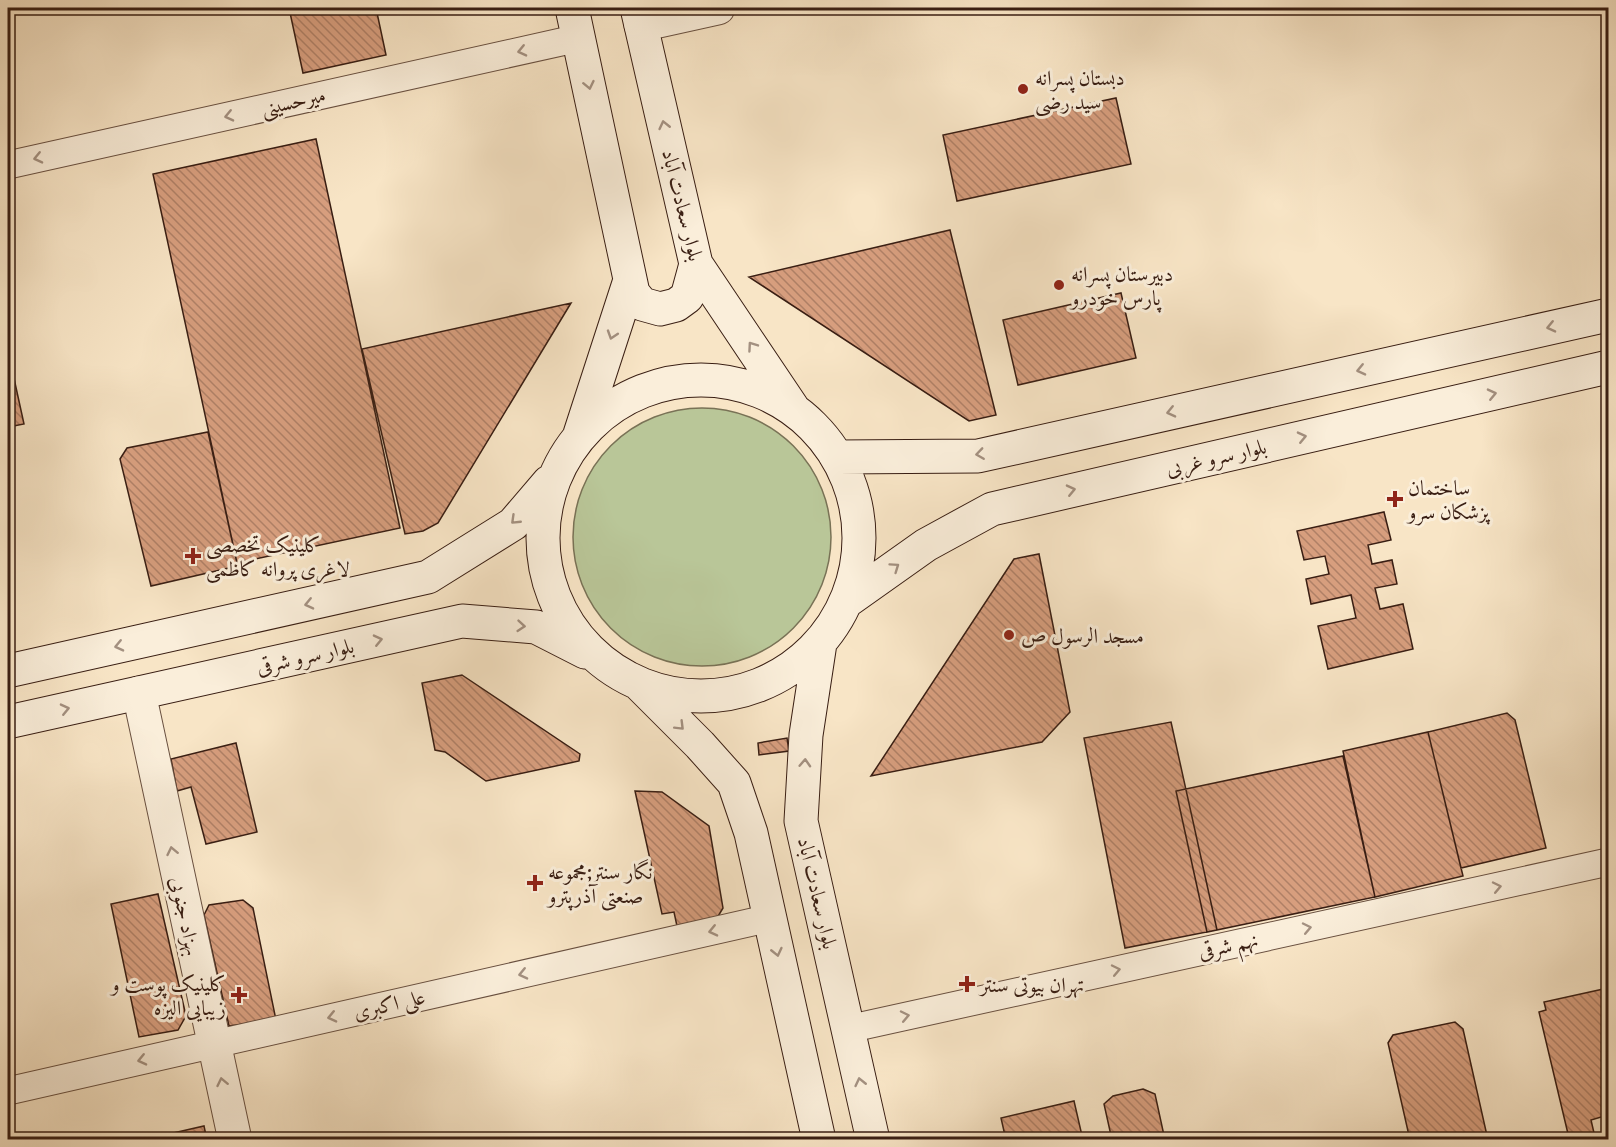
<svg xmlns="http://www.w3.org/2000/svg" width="1616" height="1147" viewBox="0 0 1616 1147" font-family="'Gentium Book Plus',Amiri,serif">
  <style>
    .park { fill: #b9c698; stroke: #797256; stroke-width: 1.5 }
    .building { fill: url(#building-back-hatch); stroke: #391e13; stroke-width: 1.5 }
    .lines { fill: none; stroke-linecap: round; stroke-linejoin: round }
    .minor-casing { stroke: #695040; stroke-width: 29 }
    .tertiary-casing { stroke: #695040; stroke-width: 35 }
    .secondary-casing { stroke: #391e13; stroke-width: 35 }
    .minor { stroke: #faeeda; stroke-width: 27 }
    .tertiary { stroke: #faeeda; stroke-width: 33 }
    .secondary { stroke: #faeeda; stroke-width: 33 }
    .oneway { stroke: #a39080 }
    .poi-dot { fill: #8f2418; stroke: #faeeda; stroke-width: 2 }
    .labels { text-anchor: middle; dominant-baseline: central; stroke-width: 6; stroke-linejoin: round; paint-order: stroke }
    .poi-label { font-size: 21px; fill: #391e13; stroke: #faeeda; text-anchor: start }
    .street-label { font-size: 21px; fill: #391e13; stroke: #faeeda }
  </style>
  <defs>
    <pattern id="building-back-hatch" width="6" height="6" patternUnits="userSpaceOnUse" patternTransform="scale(1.5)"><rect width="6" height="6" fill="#d79e7e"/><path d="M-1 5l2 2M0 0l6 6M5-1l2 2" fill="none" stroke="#af8066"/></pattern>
  </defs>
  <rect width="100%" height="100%" fill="#f8e5c6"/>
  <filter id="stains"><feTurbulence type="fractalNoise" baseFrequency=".00333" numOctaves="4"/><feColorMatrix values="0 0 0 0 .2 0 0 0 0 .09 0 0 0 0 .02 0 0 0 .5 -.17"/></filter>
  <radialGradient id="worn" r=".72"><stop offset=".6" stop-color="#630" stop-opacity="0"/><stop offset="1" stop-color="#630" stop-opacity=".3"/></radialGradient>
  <path class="park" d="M573 537a129 129 0 1 1 258 0a129 129 0 1 1-258 0Z"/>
  <path class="building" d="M289,8H376L386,55L303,73Z
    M1116,98L1131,164L957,201L943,135Z
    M316,139L400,528L237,563L153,174Z
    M950,230L996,415L969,421L749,277Z
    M1121,293L1136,358L1018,385L1003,320Z
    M571,303L438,523L423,531L405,534L362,349Z
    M8,351L24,424L8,427Z
    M208,432L237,563L229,568L151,586L120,459L127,448Z
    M1384,512L1391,540L1368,545L1372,564L1392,560L1397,584L1375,588L1380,609L1403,604L1413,649L1328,669L1318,626L1356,618L1351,595L1311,604L1306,579L1329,574L1325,556L1304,560L1297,531Z
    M1039,554L1070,712L1042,742L871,776L1014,559Z
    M462,675L580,754L579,761L486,781L445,752L435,750L422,683Z
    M1507,713L1515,720L1546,848L1461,868L1428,732Z
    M1171,722L1217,930L1125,948L1084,738Z
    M1428,732L1463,876L1375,897L1343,751Z
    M787,738L789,751L759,755L758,743Z
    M236,743L257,832L206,844L191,787L177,791L171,759Z
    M1343,756L1375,897L1207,932L1176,791Z
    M635,791L662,792L709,826L723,908L717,918L677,926L674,912L662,914Z
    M158,894L186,1016L178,1030L139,1037L111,904Z
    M243,900L253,908L276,1020L229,1026L204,915L209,905Z
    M1608,988V1115L1591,1120L1594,1133L1569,1138L1539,1012L1546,1010L1544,1002Z
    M1455,1022L1463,1029L1488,1140H1410L1388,1043L1393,1035Z
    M1143,1089L1155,1094L1165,1140H1112L1104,1104L1113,1096Z
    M1074,1101L1083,1140H1006L1001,1118Z
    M204,1126L207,1140H151V1138Z"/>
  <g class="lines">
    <defs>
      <path id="minor" d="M8,165L579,38
        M848,1029L1608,862
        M8,1091L770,918"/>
      <path id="tertiary" d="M641,25L718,8
        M139,693L235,1140"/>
      <path id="secondary" d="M572,8L633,293L642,304L660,309L676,305L687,297L696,264
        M637,8L696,264L792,407
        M543 538a158 158 0 1 1 316 0a158 158 0 1 1-316 0Z
        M580,434L630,280
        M838,457L978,456L1608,315
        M847,601L926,545L992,509L1608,367
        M820,643L806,735L801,821L873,1140
        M8,671L428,577L513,524L549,482
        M639,684L700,745L734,783L751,833L819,1140
        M8,722L462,621L536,627L585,652"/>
    </defs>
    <use href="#minor" class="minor-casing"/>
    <use href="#tertiary" class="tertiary-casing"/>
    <use href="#secondary" class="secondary-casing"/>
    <use href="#minor" class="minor"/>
    <use href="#tertiary" class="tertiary"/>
    <use href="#secondary" class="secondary"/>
  </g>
  <defs><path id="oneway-chevron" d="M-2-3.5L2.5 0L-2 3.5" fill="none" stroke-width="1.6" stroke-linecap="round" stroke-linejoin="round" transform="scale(1.5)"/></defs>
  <g class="oneway">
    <use href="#oneway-chevron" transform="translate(522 51) rotate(167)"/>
    <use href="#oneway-chevron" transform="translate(589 85) rotate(78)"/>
    <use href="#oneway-chevron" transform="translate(229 116) rotate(167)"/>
    <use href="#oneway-chevron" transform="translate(664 125) rotate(-103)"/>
    <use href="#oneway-chevron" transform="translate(38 158) rotate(167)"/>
    <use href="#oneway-chevron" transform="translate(1551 327) rotate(167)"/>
    <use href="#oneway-chevron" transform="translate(612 335) rotate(108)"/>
    <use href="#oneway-chevron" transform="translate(752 346) rotate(-125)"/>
    <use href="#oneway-chevron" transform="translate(1361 370) rotate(167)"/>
    <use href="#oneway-chevron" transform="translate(1492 394) rotate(-13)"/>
    <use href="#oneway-chevron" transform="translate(1171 412) rotate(167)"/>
    <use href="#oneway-chevron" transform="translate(1302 437) rotate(-13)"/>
    <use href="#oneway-chevron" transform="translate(980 454) rotate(172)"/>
    <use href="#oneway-chevron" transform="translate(1071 490) rotate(-13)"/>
    <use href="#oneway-chevron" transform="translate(515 520) rotate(136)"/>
    <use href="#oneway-chevron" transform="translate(895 567) rotate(-35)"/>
    <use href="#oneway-chevron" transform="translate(309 604) rotate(167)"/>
    <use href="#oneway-chevron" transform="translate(521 626) rotate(5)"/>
    <use href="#oneway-chevron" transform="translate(378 640) rotate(-13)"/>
    <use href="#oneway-chevron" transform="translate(119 646) rotate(167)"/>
    <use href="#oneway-chevron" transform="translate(65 709) rotate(-13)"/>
    <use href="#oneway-chevron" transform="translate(680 726) rotate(45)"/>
    <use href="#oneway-chevron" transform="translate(805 763) rotate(-87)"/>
    <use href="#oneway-chevron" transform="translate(172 851) rotate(-102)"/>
    <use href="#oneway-chevron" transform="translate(1497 887) rotate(-12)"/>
    <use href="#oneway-chevron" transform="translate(1307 928) rotate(-12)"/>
    <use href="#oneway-chevron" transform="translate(713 931) rotate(167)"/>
    <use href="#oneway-chevron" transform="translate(777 952) rotate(77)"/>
    <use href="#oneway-chevron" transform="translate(1116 970) rotate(-12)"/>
    <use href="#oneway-chevron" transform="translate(523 974) rotate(167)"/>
    <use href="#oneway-chevron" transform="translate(905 1016) rotate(-12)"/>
    <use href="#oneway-chevron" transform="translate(332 1017) rotate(167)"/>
    <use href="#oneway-chevron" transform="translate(142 1060) rotate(167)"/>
    <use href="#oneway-chevron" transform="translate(222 1082) rotate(-102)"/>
    <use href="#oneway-chevron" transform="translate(860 1082) rotate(-103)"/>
  </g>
  <g class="poi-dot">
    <circle cx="1023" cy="89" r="6"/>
    <circle cx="1059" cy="285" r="6"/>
    <path d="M1392 490h6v6h6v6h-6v6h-6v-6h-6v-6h6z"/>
    <path d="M190 547h6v6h6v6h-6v6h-6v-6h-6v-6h6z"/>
    <circle cx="1009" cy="635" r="6"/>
    <path d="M532 874h6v6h6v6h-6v6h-6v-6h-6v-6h6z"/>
    <path d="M964 975h6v6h6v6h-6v6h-6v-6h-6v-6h6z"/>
    <path d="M236 986h6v6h6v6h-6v6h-6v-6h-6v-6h6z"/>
  </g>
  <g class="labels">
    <g class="poi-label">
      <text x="1035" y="77">دبستان پسرانه<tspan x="1035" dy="24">سید رضی</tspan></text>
      <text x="1071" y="273">دبیرستان پسرانه<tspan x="1071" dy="24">پارس خودرو</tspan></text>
      <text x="1408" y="487">ساختمان<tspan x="1408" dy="24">پزشکان سرو</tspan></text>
      <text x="206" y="544">کلینیک تخصصی<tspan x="206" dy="24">لاغری پروانه کاظمی</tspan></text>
      <text x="1021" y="635">مسجد الرسول ص</text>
      <text x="548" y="871">نگار سنتر;مجموعه<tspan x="548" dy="24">صنعتی آذرپترو</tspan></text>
      <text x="226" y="983" text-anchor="end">کلینیک پوست و<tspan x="226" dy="24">زیبایی الیزه</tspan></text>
      <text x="980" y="984">تهران بیوتی سنتر</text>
    </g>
    <g class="street-label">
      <text transform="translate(293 101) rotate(-13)">میرحسینی</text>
      <text transform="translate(683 205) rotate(76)">بلوار سعادت آباد</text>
      <text transform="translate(1216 457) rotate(-13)">بلوار سرو غربی</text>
      <text transform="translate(305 656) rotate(-13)">بلوار سرو شرقی</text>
      <text transform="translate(818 893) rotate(77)">بلوار سعادت آباد</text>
      <text transform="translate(186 916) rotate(78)">بهزاد جنوبی</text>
      <text transform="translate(1228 945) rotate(-12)">نهم شرقی</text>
      <text transform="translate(389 1004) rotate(-13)">علی اکبری</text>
    </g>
  </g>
  <rect width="1616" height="1147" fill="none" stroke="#f8e5c6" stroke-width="30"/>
  <rect x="9" y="9" width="1598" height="1129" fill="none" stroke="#391e13" stroke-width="3"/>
  <rect x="15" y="15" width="1586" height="1117" fill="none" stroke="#391e13" stroke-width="1.5"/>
  <rect width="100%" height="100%" filter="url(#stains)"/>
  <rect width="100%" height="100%" fill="url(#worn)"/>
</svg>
